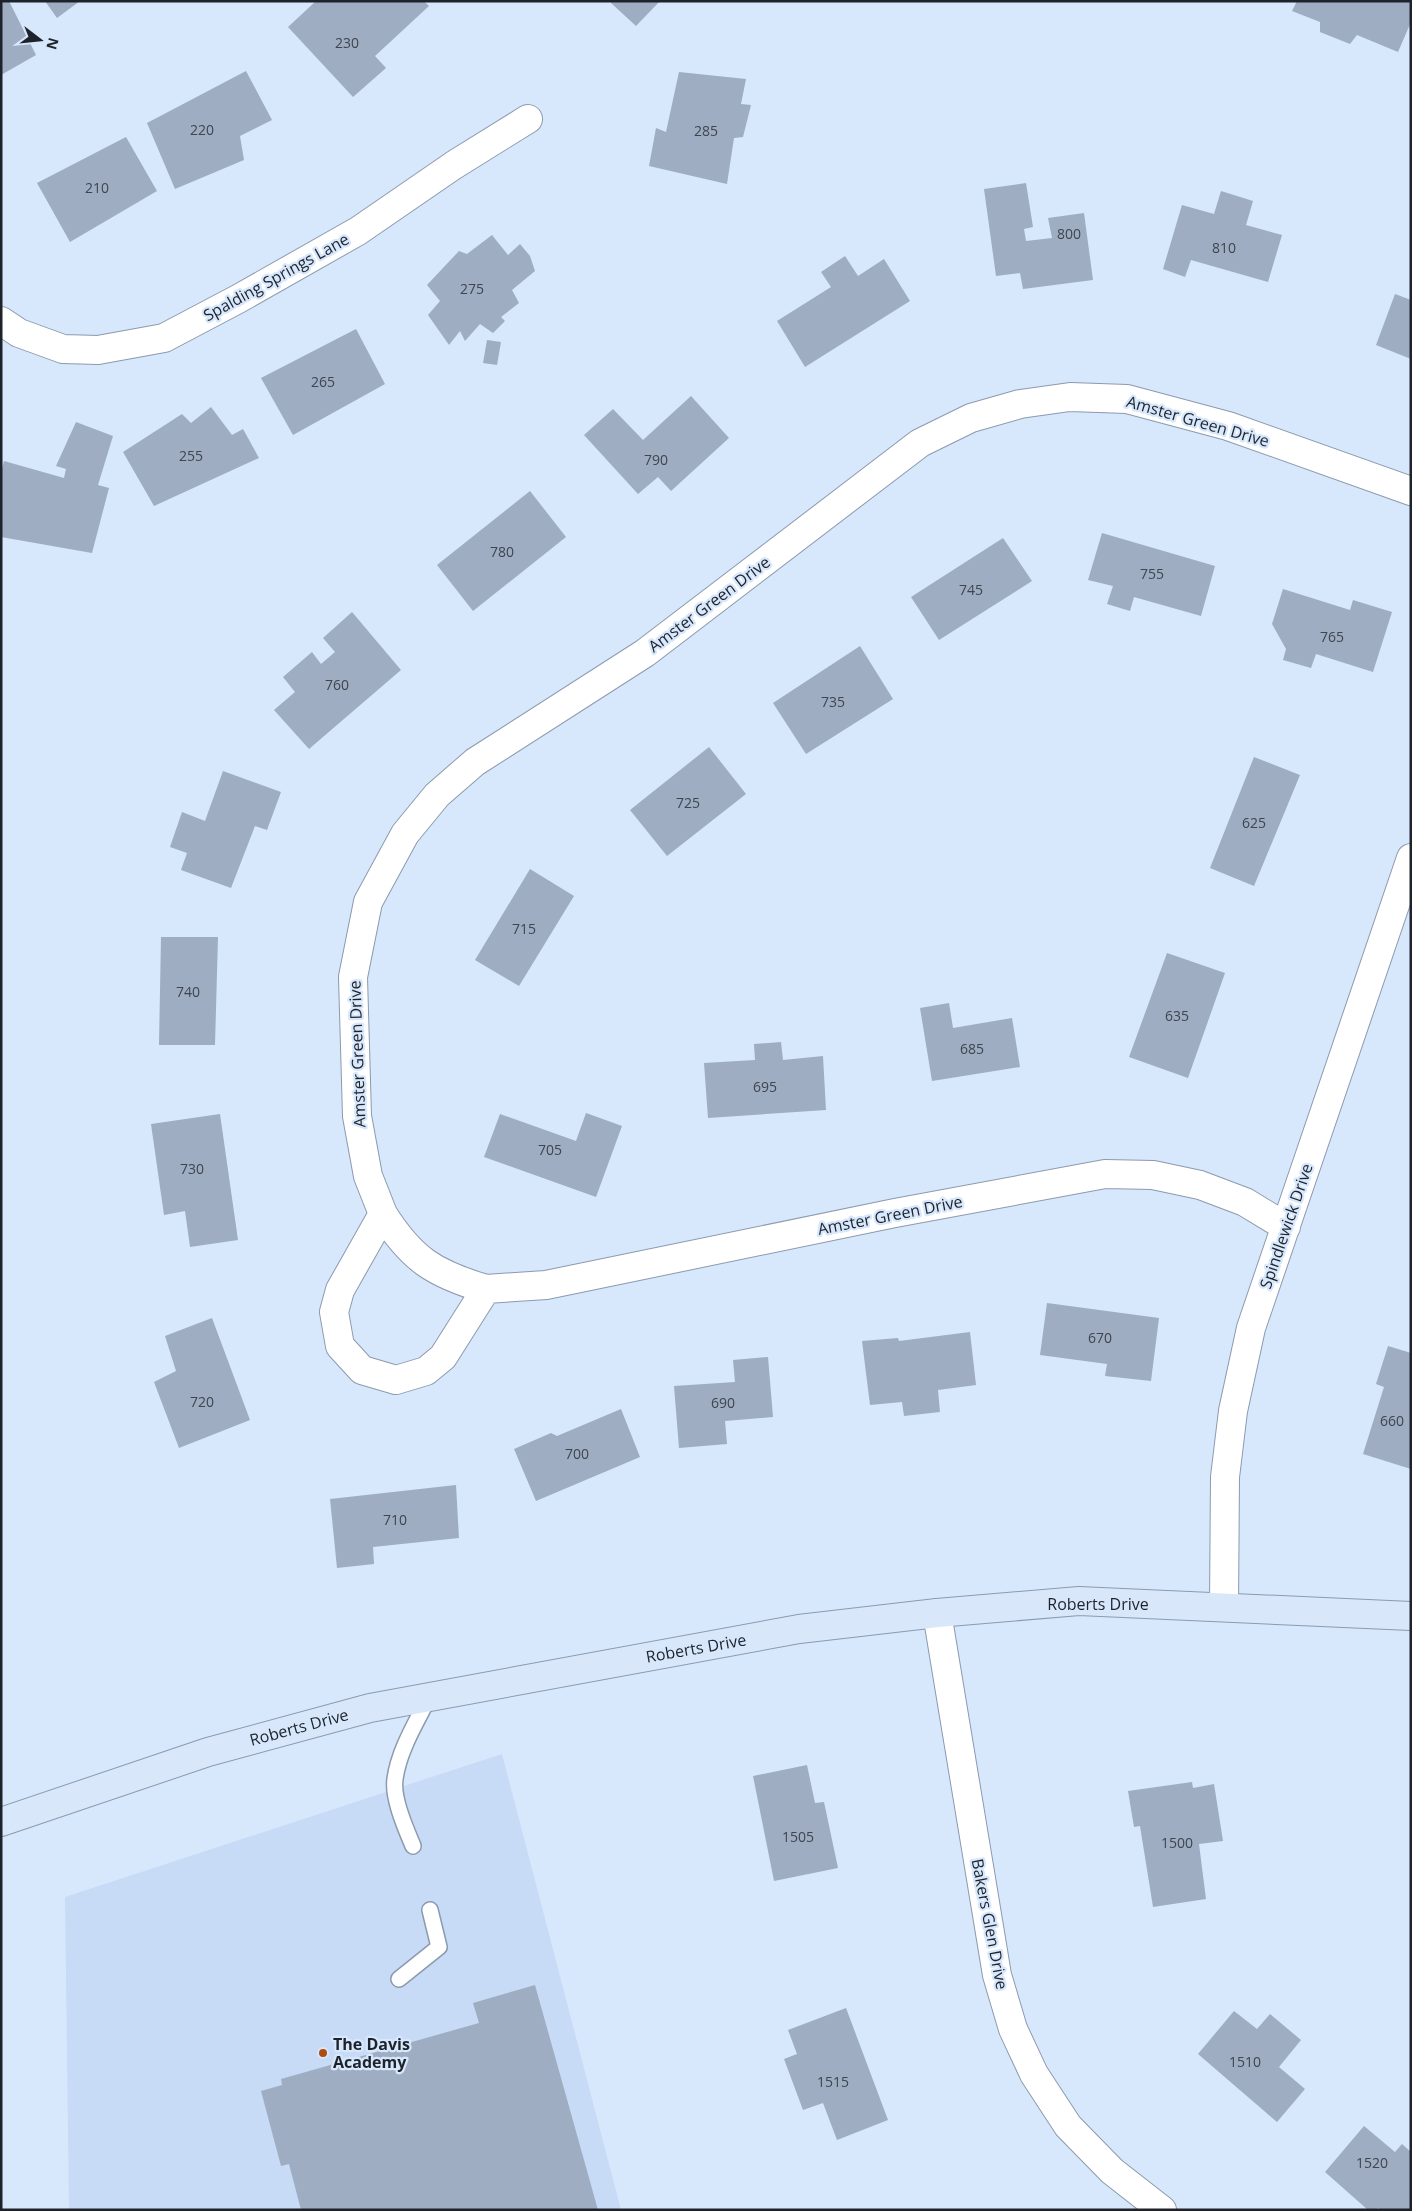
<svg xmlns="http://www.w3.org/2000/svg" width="1412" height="2211" viewBox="0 0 1412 2211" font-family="'Open Sans',sans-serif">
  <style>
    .built { fill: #c7dbf6 }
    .building { fill: #9eadc1 }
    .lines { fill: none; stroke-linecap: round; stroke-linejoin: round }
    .lane-casing { stroke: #8c9aae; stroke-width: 18 }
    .street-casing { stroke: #8c9aae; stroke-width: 30 }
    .secondary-casing { stroke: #8c9aae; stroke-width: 30 }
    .lane { stroke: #fff; stroke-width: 15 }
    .street { stroke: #fff; stroke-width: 28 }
    .secondary { stroke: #d8e7fa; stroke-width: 28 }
    .poi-dot { fill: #af4d10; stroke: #d7e7fc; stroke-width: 2 }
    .labels { text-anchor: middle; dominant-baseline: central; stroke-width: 4.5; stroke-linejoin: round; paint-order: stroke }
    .number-label { font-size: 14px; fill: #3e4650 }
    .street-label { font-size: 16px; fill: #1e232b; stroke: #d7e7fc }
    .poi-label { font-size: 16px; font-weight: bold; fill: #1e232b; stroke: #d7e7fc; text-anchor: start }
  </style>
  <rect width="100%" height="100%" fill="#d7e7fc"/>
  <path class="built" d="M502,1754L621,2210H69L65,1897Z"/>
  <path class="building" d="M1,1H9L36,55L1,75Z
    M45,1H80L57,18Z
    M316,1H424L429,6L375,56L386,68L353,97L288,27Z
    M612,1H660L636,26L611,3Z
    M1297,1H1411V22L1398,52L1357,35L1350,44L1320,32V22L1292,11Z
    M246,71L272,120L240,136L244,160L175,189L147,123Z
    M679,72L746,79L741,104L751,105L743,137L734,138L727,184L649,166L656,128L666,132Z
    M126,137L157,191L70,242L37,183Z
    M1026,183L1033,227L1024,229L1026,241L1052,238L1048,218L1084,213L1093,280L1023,289L1020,273L996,276L984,189Z
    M1221,191L1253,201L1246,225L1282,235L1268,282L1191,260L1185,277L1163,269L1182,205L1214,214Z
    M492,235L508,255L520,244L530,256L535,271L512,290L519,303L501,317L505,321L493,333L480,324L465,341L460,331L449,345L428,315L440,301L427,285L459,251L467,254Z
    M845,256L858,276L884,259L910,301L805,367L777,321L831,287L821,272Z
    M1395,294L1411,300V359L1376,345Z
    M356,329L385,384L293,435L261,378Z
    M487,340L501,342L497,365L483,363Z
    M691,396L729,438L671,491L658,477L638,494L584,435L613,409L643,440Z
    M211,407L232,435L243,429L259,458L154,506L123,452L182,414L191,423Z
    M76,422L113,436L98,485L109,488L92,553L1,537V472L4,461L64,478L66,469L56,466Z
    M530,491L566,537L473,611L437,565Z
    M1102,533L1215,566L1201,616L1134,597L1130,611L1107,604L1113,586L1088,580Z
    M1003,538L1032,581L939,640L911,597Z
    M1283,589L1350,610L1353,600L1392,612L1373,672L1316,654L1311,668L1283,660L1286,649L1272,624Z
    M352,612L401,670L309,749L274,710L295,692L283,677L312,652L321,664L335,652L323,638Z
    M860,646L893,699L806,754L773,703Z
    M709,747L746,794L667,856L630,810Z
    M1254,757L1300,775L1254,886L1210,868Z
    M223,771L281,792L267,830L255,826L231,888L181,870L187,853L170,847L182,812L205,821Z
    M530,869L574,896L519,986L475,960Z
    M161,937H218L215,1045H159Z
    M1167,953L1225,973L1188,1078L1129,1057Z
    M949,1003L953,1028L1012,1018L1020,1067L932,1081L920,1008Z
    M781,1042L783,1060L823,1056L826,1110L708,1118L704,1063L755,1060L754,1044Z
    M586,1113L622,1126L596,1197L484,1157L500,1114L576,1141Z
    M220,1114L238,1240L190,1247L185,1211L164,1215L151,1124Z
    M1047,1303L1159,1318L1151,1381L1105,1376L1107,1364L1040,1355Z
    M212,1318L250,1420L179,1448L154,1382L176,1371L165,1336Z
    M970,1332L976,1385L938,1390L940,1412L904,1416L902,1402L870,1405L862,1341L898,1338L899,1341Z
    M1388,1346L1411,1353V1469L1363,1454L1384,1387L1376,1384Z
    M768,1357L773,1417L725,1421L727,1444L679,1448L674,1386L735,1382L733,1360Z
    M621,1409L640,1457L536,1501L514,1449L551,1433L557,1436Z
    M456,1485L459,1538L373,1547L374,1564L337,1568L330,1499Z
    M807,1765L815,1803L824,1802L838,1868L774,1881L753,1776Z
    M1192,1782L1193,1788L1214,1784L1223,1841L1199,1844L1206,1899L1153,1907L1140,1826L1134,1827L1128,1791Z
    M535,1985L598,2210H301L289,2164L281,2166L261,2091L282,2085L281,2079L479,2023L473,2003Z
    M846,2008L888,2120L837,2140L823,2103L803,2110L784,2059L797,2054L788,2030Z
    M1234,2011L1257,2029L1270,2014L1301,2040L1279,2067L1305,2089L1277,2122L1198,2054Z
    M1364,2126L1395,2152L1402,2144L1411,2152V2210H1381L1378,2208L1376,2210H1368L1325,2172Z"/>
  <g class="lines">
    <defs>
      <path id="lane" d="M413,1846C406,1829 392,1798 395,1779C399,1750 416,1723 429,1697
        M399,1979L439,1947L430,1910"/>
      <path id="street" d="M1,321L19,333L63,349L98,350L164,338L238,299L358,231L454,165L528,119
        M383,1214C412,1260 435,1274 486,1289
        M1286,1227L1245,1202L1200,1185L1153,1175L1105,1174L895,1213L546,1285L486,1289L443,1357L426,1371L396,1380L362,1370L340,1346L334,1312L340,1290L383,1214L368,1176L357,1116L353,977L368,902L405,834L437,795L475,762L645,653L920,443L971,418L1020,404L1070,397L1127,399L1228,426L1411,491
        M1224,1606L1225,1477L1233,1411L1251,1328L1411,858
        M937,1613L997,1975L1013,2029L1034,2074L1068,2126L1112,2171L1162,2210"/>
      <path id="secondary" d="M1,1822L208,1752L370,1708L799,1629L937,1613L1079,1601L1411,1616"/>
    </defs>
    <use href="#lane" class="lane-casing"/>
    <use href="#street" class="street-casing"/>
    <use href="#secondary" class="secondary-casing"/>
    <use href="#lane" class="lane"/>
    <use href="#street" class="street"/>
    <use href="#secondary" class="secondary"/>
  </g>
  <circle class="poi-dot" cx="323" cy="2053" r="5"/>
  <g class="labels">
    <g class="number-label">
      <text x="347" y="42">230</text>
      <text x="202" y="129">220</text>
      <text x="706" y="130">285</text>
      <text x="97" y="187">210</text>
      <text x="1069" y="233">800</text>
      <text x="1224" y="247">810</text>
      <text x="472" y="288">275</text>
      <text x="323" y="381">265</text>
      <text x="191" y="455">255</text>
      <text x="656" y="459">790</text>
      <text x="502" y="551">780</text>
      <text x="1152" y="573">755</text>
      <text x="971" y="589">745</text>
      <text x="1332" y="636">765</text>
      <text x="337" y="684">760</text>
      <text x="833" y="701">735</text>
      <text x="688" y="802">725</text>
      <text x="1254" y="822">625</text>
      <text x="524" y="928">715</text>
      <text x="188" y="991">740</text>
      <text x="1177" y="1015">635</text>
      <text x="972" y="1048">685</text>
      <text x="765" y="1086">695</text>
      <text x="550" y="1149">705</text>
      <text x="192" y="1168">730</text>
      <text x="1100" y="1337">670</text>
      <text x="202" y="1401">720</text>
      <text x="723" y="1402">690</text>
      <text x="1392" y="1420">660</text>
      <text x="577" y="1453">700</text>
      <text x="395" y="1519">710</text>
      <text x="798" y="1836">1505</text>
      <text x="1177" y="1842">1500</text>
      <text x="1245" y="2061">1510</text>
      <text x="833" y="2081">1515</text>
      <text x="1372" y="2162">1520</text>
    </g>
    <g class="street-label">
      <text transform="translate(276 277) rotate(-29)">Spalding Springs Lane</text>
      <text transform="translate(1198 421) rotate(16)">Amster Green Drive</text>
      <text transform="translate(709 604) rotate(-37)">Amster Green Drive</text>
      <text transform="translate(357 1054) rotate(-92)">Amster Green Drive</text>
      <text transform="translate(890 1215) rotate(-11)">Amster Green Drive</text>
      <text transform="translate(1286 1226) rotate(-71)">Spindlewick Drive</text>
      <text x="1098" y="1604">Roberts Drive</text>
      <text transform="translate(696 1648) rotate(-10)">Roberts Drive</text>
      <text transform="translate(299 1727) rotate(-15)">Roberts Drive</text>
      <text transform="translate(990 1924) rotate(79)">Bakers Glen Drive</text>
    </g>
    <g class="poi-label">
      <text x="333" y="2044">The Davis<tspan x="333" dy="18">Academy</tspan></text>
    </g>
  </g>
  <rect width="1412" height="2211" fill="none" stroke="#1e232b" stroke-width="5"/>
  <g transform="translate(40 40) rotate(106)" stroke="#d7e7fc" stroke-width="4" paint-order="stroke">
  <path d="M0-4L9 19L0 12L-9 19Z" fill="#1e232b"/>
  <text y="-8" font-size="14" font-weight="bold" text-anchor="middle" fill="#1e232b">N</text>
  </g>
</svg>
